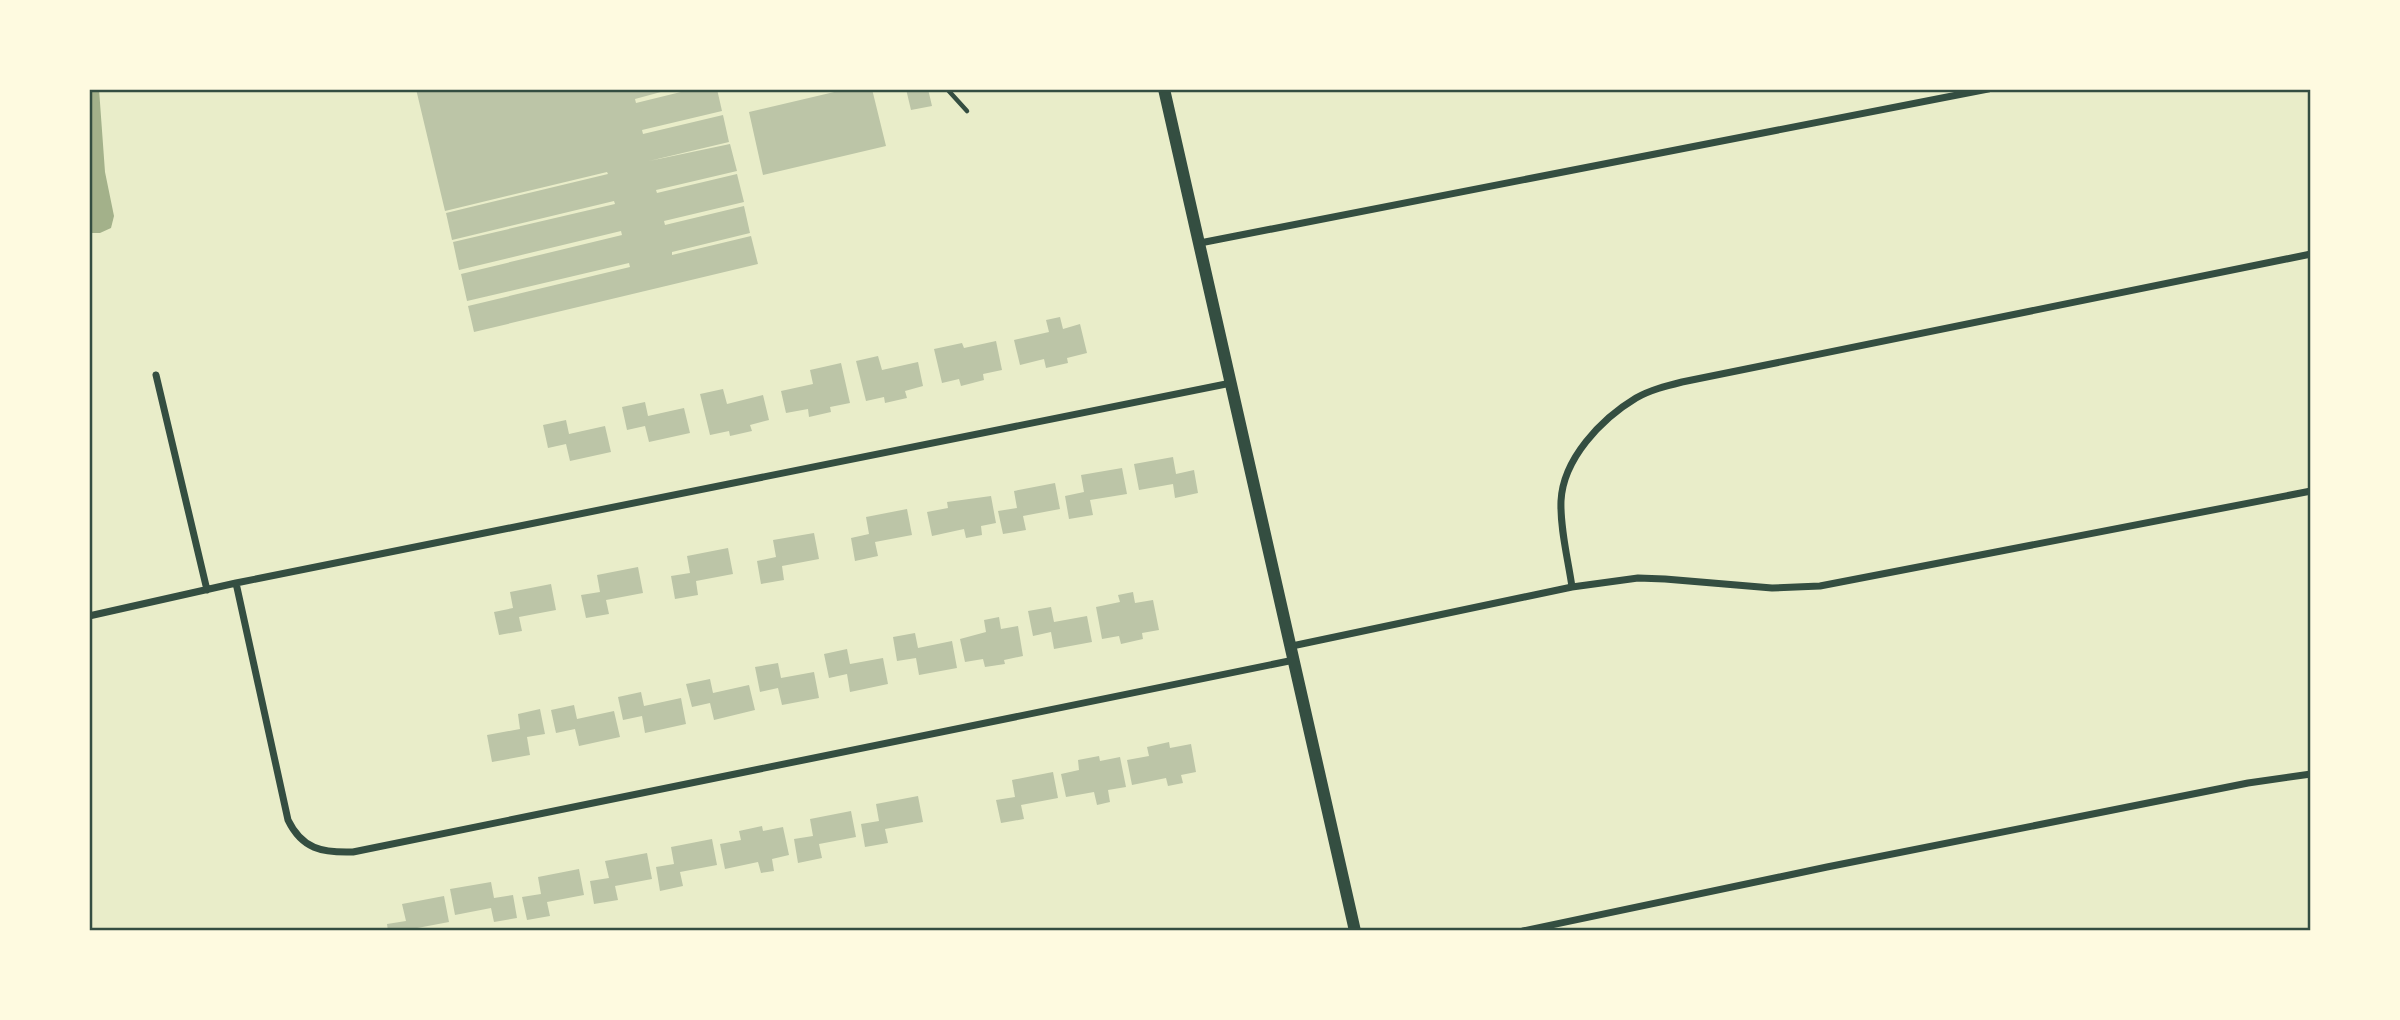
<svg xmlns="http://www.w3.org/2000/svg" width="2400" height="1020" viewBox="0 0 2400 1020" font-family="Overpass,sans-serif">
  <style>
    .water { fill: #a3b18a }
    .building { fill: #bcc5a7 }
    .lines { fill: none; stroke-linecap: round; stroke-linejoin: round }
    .service { stroke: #344e41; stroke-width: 4.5 }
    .minor { stroke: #344e41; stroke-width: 7 }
    .tertiary { stroke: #344e41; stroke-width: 12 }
    .neatline { fill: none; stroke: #344e41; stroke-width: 2.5 }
  </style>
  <rect width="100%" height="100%" fill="#e9edc9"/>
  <path class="water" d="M89,89H99L105,172L114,216L111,228L100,233H89Z"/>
  <path class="building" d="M416,89H672L635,99L636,103L693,89H717L722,111L642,130L643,134L723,115L729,142L649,161L730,144L737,171L656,190L657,193L737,174L744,202L664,221L665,225L744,206L750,233L672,252V255L751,236L758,264L474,332L468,306L630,267L629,263L467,301L461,274L622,235L621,231L459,270L453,242L615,204L614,201L452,240L446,213L608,174L607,172L445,211Z
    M847,89H872L886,146L763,175L749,112Z
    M906,89H928L932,106L911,110Z
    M1060,317L1063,329L1080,324L1087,353L1067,358L1068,363L1046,368L1044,359L1020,365L1014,340L1049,332L1046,320Z
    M996,341L1002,370L983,374L984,380L961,386L959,379L942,383L934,349L962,343L964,348Z
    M878,356L882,370L918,362L923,386L905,391L907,398L885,403L884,397L866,401L856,361Z
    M841,363L850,403L830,407L831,412L809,417L808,409L786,413L781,391L813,384L810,370Z
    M723,389L727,404L763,395L769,420L750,425L752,431L730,436L729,431L710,435L700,394Z
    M645,402L648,416L684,408L690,433L649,442L645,426L627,430L622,407Z
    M566,420L569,434L605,426L611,452L570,461L566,444L548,448L543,425Z
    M1173,457L1176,474L1194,470L1198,493L1175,498L1173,484L1139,490L1134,464Z
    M1122,468L1127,494L1090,500L1093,515L1069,519L1065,496L1084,492L1081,475Z
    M1055,483L1060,509L1023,516L1026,530L1003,534L998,511L1017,508L1014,491Z
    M991,496L996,523L981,526L982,535L966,538L964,529L932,536L927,512L948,508L947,502Z
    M907,509L912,535L875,542L878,556L855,561L851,538L869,534L866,517Z
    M814,533L819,559L782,566L784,580L761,584L757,561L776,557L773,540Z
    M728,548L733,574L696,581L698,595L675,599L671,576L690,573L687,556Z
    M638,567L643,593L606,600L609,614L586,618L581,595L600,592L597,575Z
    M551,584L556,610L519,617L522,631L499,635L494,612L513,608L510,592Z
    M1133,592L1135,603L1153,600L1159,630L1142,633L1143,639L1121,644L1119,636L1102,639L1096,607L1120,602L1118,595Z
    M1051,607L1054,622L1087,616L1092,642L1054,649L1051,632L1033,636L1028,611Z
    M999,617L1001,629L1018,626L1023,656L1004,660L1005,664L985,667L983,659L965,662L960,639L986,632L984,620Z
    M915,633L918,648L952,641L957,668L919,675L916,658L897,661L893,637Z
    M847,649L850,664L883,658L888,684L850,692L847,674L829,678L824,654Z
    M778,663L781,678L814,672L819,698L782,705L778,688L760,692L755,667Z
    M710,679L713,693L749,685L755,710L714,720L710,703L692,707L686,684Z
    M641,692L644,706L681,698L686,724L645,733L642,716L623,720L618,697Z
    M574,705L577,719L614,711L620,737L579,746L575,729L556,733L551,710Z
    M540,709L545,734L527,737L530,755L492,762L487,735L520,729L518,714Z
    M1169,742L1170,748L1191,744L1196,772L1181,775L1183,783L1168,786L1166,778L1132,785L1127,760L1149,756L1147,747Z
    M1099,756L1100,761L1120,757L1126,787L1108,790L1110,802L1097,805L1094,792L1066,797L1061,774L1079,770L1078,760Z
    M1053,772L1058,798L1021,805L1024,819L1001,823L996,800L1015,797L1012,780Z
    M918,796L923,822L885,829L888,843L865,847L861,824L879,821L876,804Z
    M851,811L856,837L819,844L822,858L798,863L794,839L813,836L810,819Z
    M762,826L763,831L783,827L789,855L772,859L774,871L761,873L758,862L725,869L720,844L741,840L739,831Z
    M712,839L717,865L680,872L683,886L660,891L656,867L674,864L671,847Z
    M647,853L652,879L615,886L618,900L594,904L590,881L609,878L605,861Z
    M579,869L584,895L547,902L550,916L527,920L522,897L541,894L538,877Z
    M491,882L494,898L513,895L517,918L494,922L491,908L455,915L450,889Z
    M444,896L449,922L412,929V931H388L387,924L406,921L402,904Z"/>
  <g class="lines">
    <path class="service" d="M947,89L967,111"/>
    <path class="minor" d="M1200,243L1988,89
      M156,375L207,590
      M236,583L288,820C302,849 322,853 353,852L1294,660
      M1572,587C1568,559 1560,529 1561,501C1563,459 1601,419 1636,398C1650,390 1666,386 1682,382L2311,254
      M89,616L236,583L1231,383
      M1292,646L1572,587L1638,578L1665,579L1772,588L1820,586L2311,491
      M1523,931L1827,867L2248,783L2311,774"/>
    <path class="tertiary" d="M1164,89L1355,931"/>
  </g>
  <rect width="2400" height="1020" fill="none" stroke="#fefae0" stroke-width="182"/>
  <rect x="91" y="91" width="2218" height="838" class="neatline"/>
</svg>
